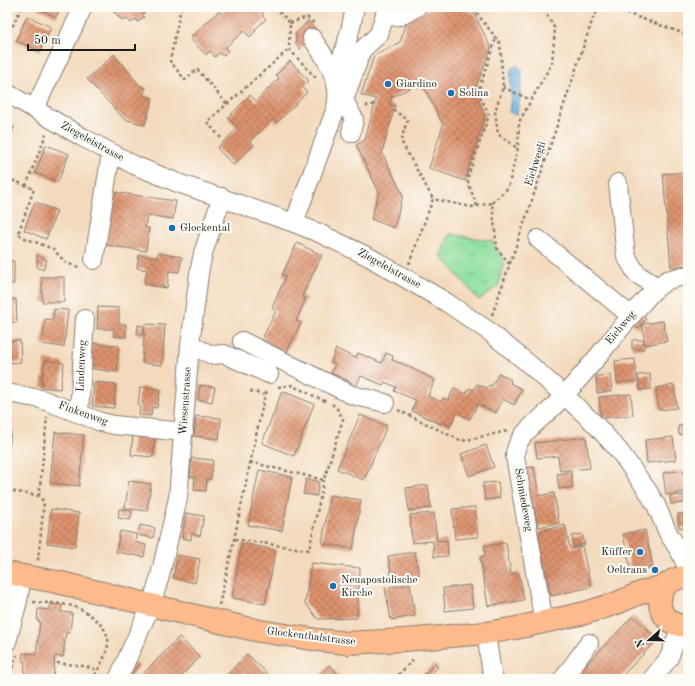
<svg xmlns="http://www.w3.org/2000/svg" width="695" height="686" viewBox="0 0 695 686" font-family="'Old Standard TT',serif">
  <style>
    .park { fill: url(#park-tufts); stroke: #547d5d }
    .water { fill: url(#water-waves); stroke: #446980 }
    .building { fill: url(#building-cross-hatch) }
    .lines { fill: none; stroke-linecap: round; stroke-linejoin: round }
    .minor-casing { stroke: #887b6c; stroke-width: 20 }
    .major-casing { stroke: #887b6c; stroke-width: 24 }
    .path { stroke: #887b6c; stroke-width: 2.5; stroke-dasharray: 3 3; stroke-linecap: butt }
    .minor { stroke: #fff; stroke-width: 18 }
    .major { stroke: #fcba8d; stroke-width: 22 }
    .poi-dot { fill: #1f6fb2; stroke: #fdfcf7; stroke-width: 1.5 }
    .labels { text-anchor: middle; dominant-baseline: central; stroke-width: 4; stroke-linejoin: round; paint-order: stroke }
    .poi-label { font-size: 11px; fill: #1c1c1c; stroke: #fdfcf7; text-anchor: start }
    .street-label { font-size: 11px; fill: #1c1c1c; stroke: #fdfcf7 }
  </style>
  <defs>
    <pattern id="park-tufts" width="24" height="20" patternUnits="userSpaceOnUse"><rect width="24" height="20" fill="#8dde9e"/><path d="M3 7l-1-3M5 7V3M7 7l1-3M15 17l-1-3M17 17v-4M19 17l1-3" fill="none" stroke="#79be88"/></pattern>
    <pattern id="water-waves" width="16" height="10" patternUnits="userSpaceOnUse"><rect width="16" height="10" fill="#6cb6e4"/><path d="M0 5q4-4 8 0t8 0" fill="none" stroke="#5893b8"/></pattern>
    <pattern id="building-cross-hatch" width="8" height="8" patternUnits="userSpaceOnUse"><rect width="8" height="8" fill="#dd926d"/><path d="M0 0l8 8M0 8l8-8" fill="none" stroke="#b27659"/></pattern>
  </defs>
  <rect width="100%" height="100%" fill="#fdfcf7"/>
  <filter id="ink" filterUnits="userSpaceOnUse"><feTurbulence type="fractalNoise" baseFrequency=".025" numOctaves="2"/><feDisplacementMap in="SourceGraphic" scale="8" xChannelSelector="R" yChannelSelector="G"/><feConvolveMatrix kernelMatrix="1 2 1 2 8 2 1 2 1" color-interpolation-filters="sRGB"/></filter>
  <filter id="wash" filterUnits="userSpaceOnUse"><feTurbulence type="fractalNoise" baseFrequency=".012" numOctaves="4" result="noise"/><feDisplacementMap in="SourceGraphic" scale="16" xChannelSelector="R" yChannelSelector="G"/><feGaussianBlur stdDeviation="0.9" result="paint"/><feColorMatrix in="noise" values="0 0 0 0 0 0 0 0 0 0 0 0 0 0 0 0 0 1.4 0 .05"/><feComposite in="paint" operator="in"/></filter>
  <g filter="url(#wash)">
    <rect width="100%" height="100%" fill="#f3dabd"/>
    <path class="park" d="M450,234L492,241L504,261L498,286L479,300L441,256Z"/>
    <path class="water" d="M517,65L522,71L520,99L516,115L509,112L511,96V87L510,82L511,69Z"/>
    <g id="blocks">
      <path class="building" d="M35,7H61L56,17Z
        M109,7H150L142,15L144,17L138,22L136,19L131,23L126,18L123,21Z
        M227,7H259L264,12L262,15L266,19L254,30L256,31L250,37L244,31L225,48L228,51L223,56L219,53L215,57L210,51L206,55L190,38L219,11L221,14Z
        M433,7H454L474,13L491,48L474,92L485,115L465,181L429,168L443,125L425,89L414,86L392,97L389,104L395,106L382,153L403,195L394,228L371,219L379,192L356,145L365,140L376,99L361,95L374,56L400,42L408,19Z
        M27,16L51,27L40,51L16,41Z
        M308,21L317,31L300,49L296,44V33Z
        M114,54L140,86L146,88L143,95L153,98L145,125L124,119L87,79Z
        M290,61L309,81L302,88L307,92L277,123L273,119L250,141L254,145L233,165L217,148L238,128L228,118L250,95L256,101L279,78L276,75Z
        M7,124L14,127L7,144Z
        M46,145L69,154L58,182L35,173Z
        M688,172V265L671,267L663,174Z
        M113,192L176,201L173,219L147,215L145,228H149L146,251L106,245Z
        M35,202L57,211L46,239L24,230Z
        M297,243L322,255L302,296L306,298L296,321L301,323L285,355L260,343L276,311L272,308L286,276L282,275Z
        M158,253L182,257L179,272L169,271L167,288L144,284L147,270L137,268L139,255L157,258Z
        M37,255L47,260L43,270L37,267Z
        M7,261H14V284H7Z
        M42,277H64V302H42Z
        M16,299L17,322L7,323V300Z
        M98,307L119,308V324H126V337L113,336L114,329H97Z
        M54,309L68,310L64,347L42,344L45,319L53,320Z
        M641,314L646,319L638,329L632,324Z
        M663,321L667,341L645,345L642,324Z
        M145,324L165,325L162,365L142,363Z
        M138,325L143,326V335L137,334Z
        M20,340L21,362L7,363V341Z
        M632,340H644V349H632Z
        M92,343L119,346L117,372L93,369L94,364H90Z
        M336,349L356,358L358,353L382,363L386,353L393,356L392,360L405,365L435,380L428,396L441,402L443,398L448,400L454,388L466,394L469,388L474,390L477,384L487,388L489,385L492,386L499,373L511,380L510,383L522,389L514,405L503,399L496,413L478,404L470,419L457,413L450,426L442,422L441,424L412,411L416,400L394,391L396,387L385,382L383,385L361,376L355,388L350,386L351,382L331,373L335,364L331,362Z
        M635,359L637,381L617,383L615,361Z
        M45,360L64,363L60,389L41,387Z
        M650,374L651,389L640,390L638,375Z
        M610,375L612,391L597,393L596,376Z
        M94,382L116,384L114,408L92,406Z
        M200,385L215,387L212,402L198,400Z
        M674,385L677,408L659,410L656,388Z
        M140,387L160,389L157,408L152,407L151,416L139,415L140,406H138Z
        M282,391L314,404L294,456L262,443Z
        M631,394L633,415L601,418L599,397Z
        M360,415L387,426L364,480L337,469Z
        M196,416L221,418L219,439L194,436Z
        M7,419L12,420L8,460H7Z
        M686,425L687,434L679,435L678,426Z
        M55,432L84,435L79,486L50,483Z
        M133,434L155,436L153,457L131,455Z
        M586,437L590,468L560,471L558,456L537,458L535,443Z
        M673,437L676,460L647,463L645,440Z
        M486,445L494,467L469,476L461,454Z
        M192,458L213,460L211,479H207L206,491L194,490L195,477H190Z
        M534,467L539,496L554,493L559,523L538,527L533,501H529L523,468Z
        M259,470L292,477L282,531L248,525Z
        M683,470L686,492L666,495L663,473Z
        M571,472L573,487L559,489L557,474Z
        M306,479L319,482L317,496L303,494Z
        M129,481L151,484L147,511L125,508Z
        M498,482L500,498L485,500L483,483Z
        M428,485L431,508L409,511L406,488Z
        M330,495L361,500L353,549L322,543Z
        M684,495V503L671,504L670,496Z
        M475,507L478,537L455,539L452,509Z
        M51,509L79,513L75,547L47,543Z
        M119,509L132,511L130,520L118,518Z
        M186,513L204,516L200,536L191,534V540L182,538Z
        M434,513L437,541L447,540L448,556L434,557L433,541L412,543L410,515Z
        M688,513V527L679,528L678,514Z
        M140,525L155,528L153,538L138,535Z
        M565,525L570,549L582,546L591,587L551,596L545,565L540,566L533,535L540,534V531Z
        M645,530L653,567L631,571L623,534Z
        M120,531L136,534L135,542L146,545L144,557L116,552Z
        M582,534L585,544L574,547L572,536Z
        M242,543L276,550L265,604L232,598Z
        M506,543L511,574L519,573L524,600L488,606L480,557L485,556L484,546Z
        M415,552L419,575L392,579L388,556Z
        M178,555L200,559L195,583L173,578Z
        M311,563L360,568L357,618L318,619L305,603Z
        M410,584L415,616L391,620L385,588Z
        M470,585L473,608L445,611L443,588Z
        M50,604L62,605L61,612L72,613L70,633H66L63,657L55,656L53,679H24L25,661H22L23,653L36,654L40,621H37L38,609L50,610Z
        M633,616L658,639L619,679H582L577,674Z
        M179,637L200,657L178,679H138Z
        M247,654L270,676L267,679H223Z
        M136,663L139,666L131,675L128,672Z
        M434,664L438,667L428,677L424,674Z
        M688,664V674L683,669Z
        M329,665L343,679H316Z"/>
    </g>
  </g>
  <g filter="url(#ink)">
    <use href="#blocks" fill-opacity="0" stroke="#887b6c" stroke-width="1"/>
    <g class="lines">
      <defs>
        <path id="minor" d="M384,17L400,16L417,7
          M334,77C344,54 351,31 355,7
          M7,93L82,137L134,165L178,183L294,223L319,233L369,257L446,302L487,330L529,364L565,396L595,424L620,452L647,490L656,505L668,533L680,552L688,569
          M35,108L83,7
          M351,133L354,119L344,100L362,50L379,34L387,7
          M618,183L626,256L637,274L657,287
          M294,223L336,108C337,102 338,95 337,89C334,70 323,54 312,38
          M538,239L631,316
          M94,260L111,153
          M242,341L352,395L385,403
          M190,345L212,355L224,354L269,374
          M7,393L41,399L101,422L114,425L184,432
          M79,413L85,319
          M544,623L515,456C515,436 538,422 551,409C589,372 618,328 654,290L667,280L688,275
          M486,633L491,668L494,679
          M7,642L18,601L22,575
          M118,679L151,605L160,576L178,498L190,345L199,274L203,253L222,197
          M563,679L589,643
          M652,679L669,658L681,626"/>
        <path id="major" d="M7,573L57,582L216,621L260,631L318,640L347,643L405,640L486,633L516,628L585,613L617,603L640,593L666,585
          M688,577C651,577 650,626 688,626"/>
      </defs>
      <use href="#minor" class="minor-casing"/>
      <use href="#major" class="major-casing"/>
      <path class="path" d="M181,7L170,61L185,80L197,69L227,104
        M275,7L290,23L289,49L316,78
        M477,7L476,9L478,15L500,43L503,87L495,111L498,134L517,148
        M609,7L688,35
        M290,23L307,17L314,23
        M7,37L22,7
        M503,87L531,100
        M366,107L368,105L375,104
        M393,110L408,120L405,127L401,141L433,199
        M221,138L207,122L289,49
        M7,178L34,189L18,234L25,238L53,249L66,263L81,268
        M26,186L46,134
        M492,203L508,188L518,148L519,122L552,63L555,29L543,7
        M477,206L467,180L489,115L478,92L496,38
        M409,264L433,199L471,207L492,203L497,248L510,265
        M492,315L531,203L594,15L604,7
        M278,387L291,385L327,402
        M250,391L265,395
        M398,410L462,441L507,431
        M250,462L324,480L343,419L336,407L332,404
        M7,490L39,496L44,502L38,561
        M39,496L47,417
        M235,539L309,550L324,480
        M33,602C46,603 60,603 73,606C88,611 111,628 108,645C106,657 98,669 93,679
        M219,605C236,535 249,465 265,395L268,390
        M57,663L84,666L97,670
        M8,679L17,655
        M394,679L415,658"/>
      <use href="#minor" class="minor"/>
      <use href="#major" class="major"/>
    </g>
  </g>
  <g class="poi-dot">
    <circle cx="388" cy="84" r="4"/>
    <circle cx="451" cy="93" r="4"/>
    <circle cx="172" cy="228" r="4"/>
    <circle cx="640" cy="552" r="4"/>
    <circle cx="655" cy="570" r="4"/>
    <circle cx="333" cy="586" r="4"/>
  </g>
  <g class="labels">
    <g class="poi-label">
      <text x="396" y="84">Giardino</text>
      <text x="459" y="93">Solina</text>
      <text x="180" y="228">Glockental</text>
      <text x="632" y="552" text-anchor="end">Küffer</text>
      <text x="647" y="570" text-anchor="end">Oeltrans</text>
      <text x="341" y="580">Neuapostolische<tspan x="341" dy="13">Kirche</tspan></text>
    </g>
    <g class="street-label">
      <text transform="translate(92 142) rotate(29)">Ziegeleistrasse</text>
      <text transform="translate(536 164) rotate(-72)">Eichwegli</text>
      <text transform="translate(389 269) rotate(29)">Ziegeleistrasse</text>
      <text transform="translate(621 328) rotate(-50)">Eichweg</text>
      <text transform="translate(82 366) rotate(-87)">Lindenweg</text>
      <text transform="translate(186 401) rotate(-86)">Wiesenstrasse</text>
      <text transform="translate(83 414) rotate(20)">Finkenweg</text>
      <text transform="translate(523 500) rotate(80)">Schmiedeweg</text>
      <text transform="translate(311 637) rotate(7)">Glockenthalstrasse</text>
    </g>
  </g>
  <rect width="695" height="686" fill="none" stroke="#fdfcf7" stroke-width="24"/>
  <g transform="translate(649 640) rotate(250)" stroke="#fdfcf7" stroke-width="3" paint-order="stroke">
  <path d="M0-3L7 15L0 10L-7 15Z" fill="#1c1c1c"/>
  <text y="-6" font-size="11" font-weight="bold" text-anchor="middle" fill="#1c1c1c">N</text>
  </g>
  <path d="M28 44v6h107v-6" fill="none" stroke="#1c1c1c" stroke-width="2"/>
  <text x="34" y="44" font-size="12" fill="#1c1c1c" stroke="#fdfcf7" stroke-width="3" paint-order="stroke">50 m</text>
</svg>
